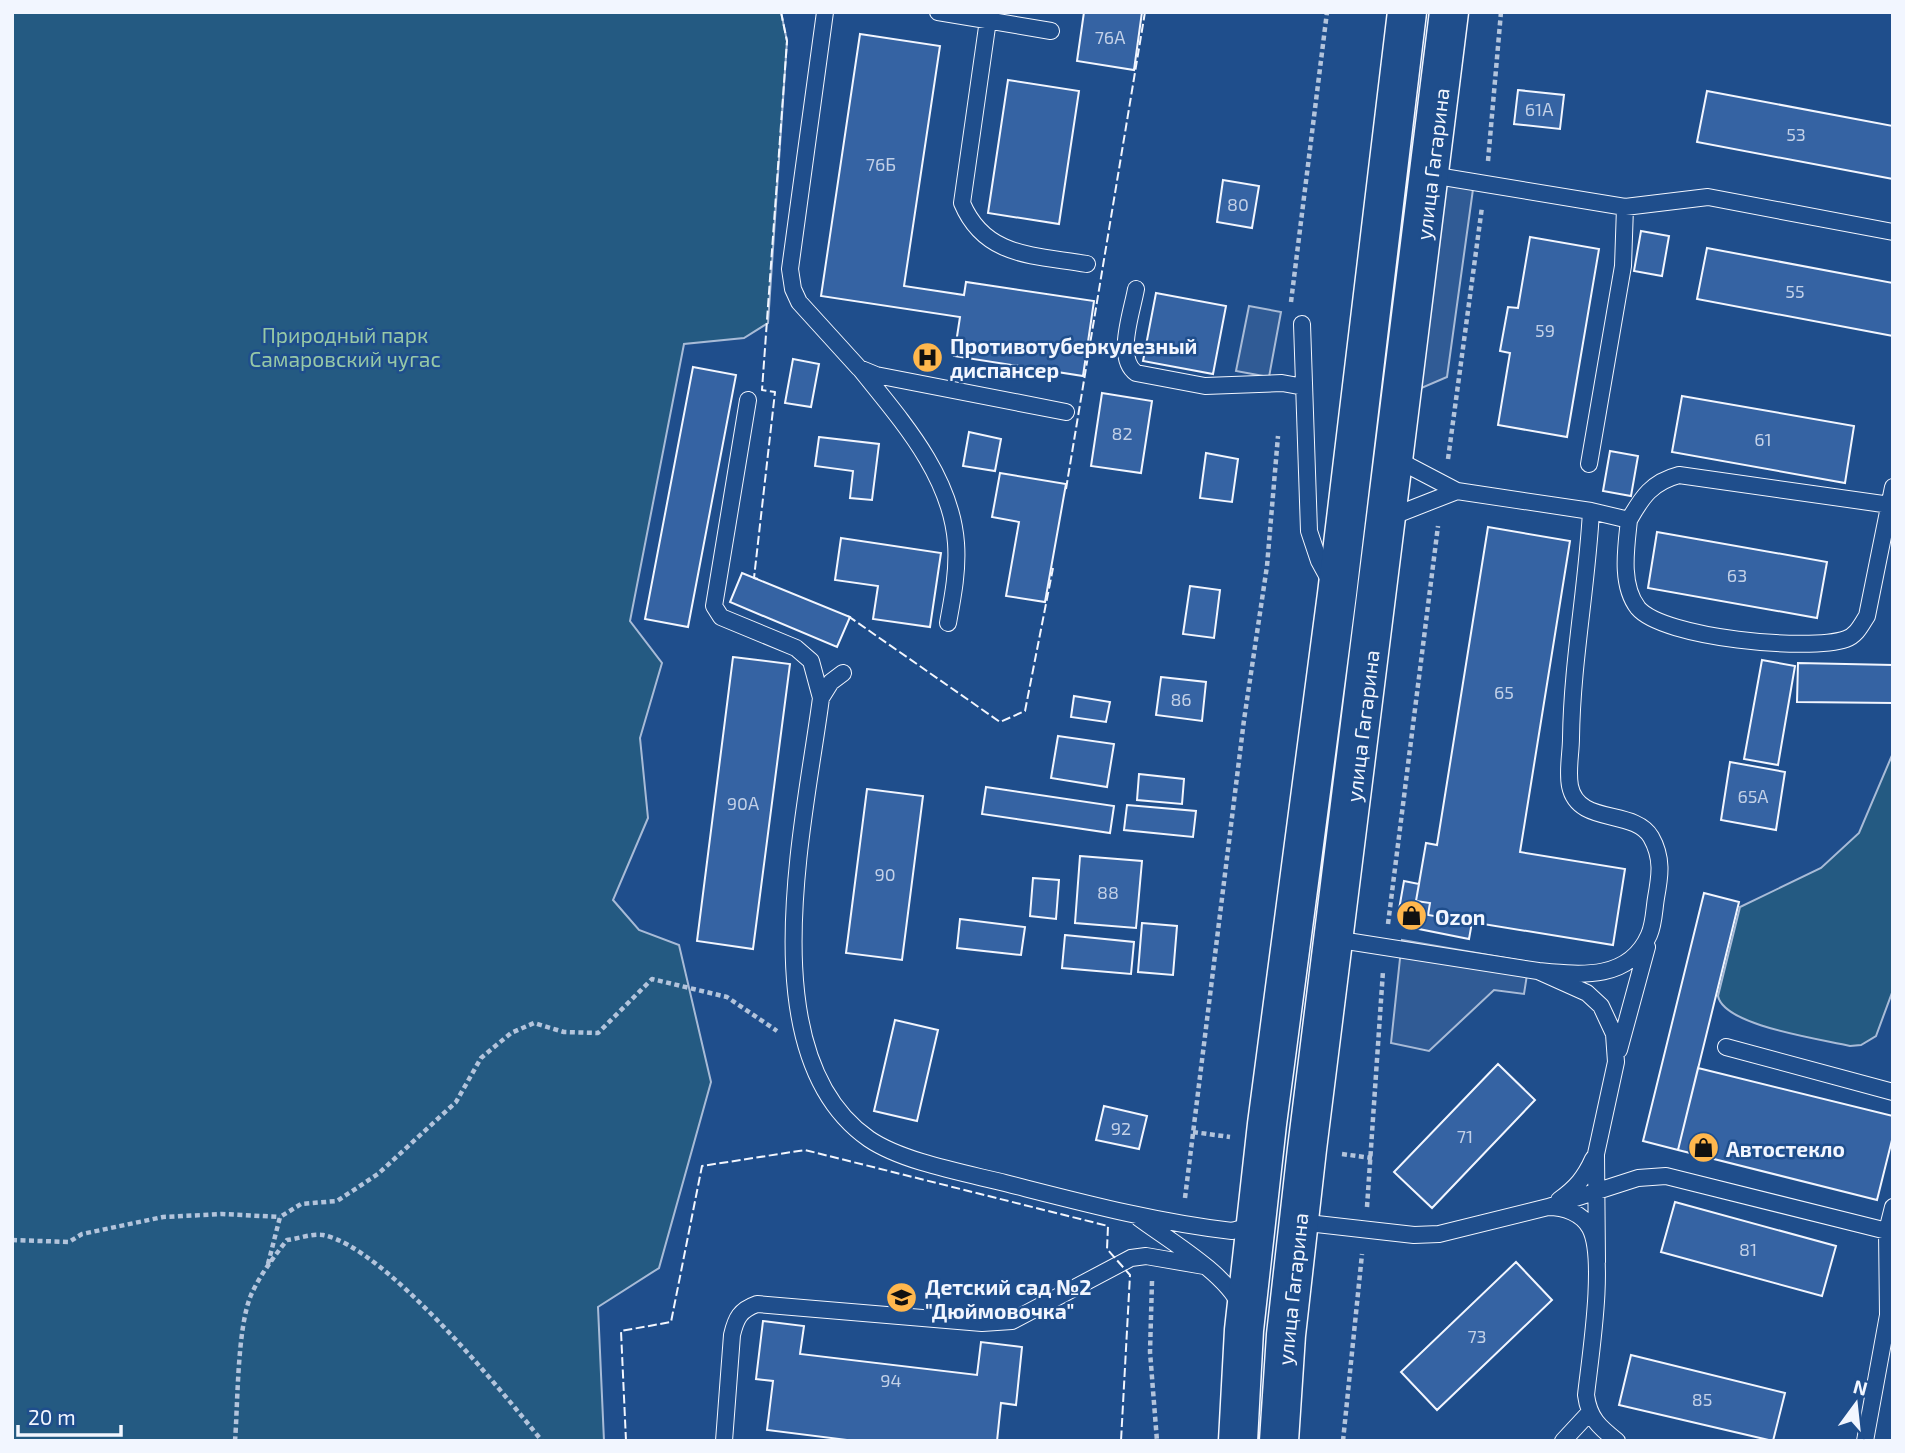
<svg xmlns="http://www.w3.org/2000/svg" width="1905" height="1453" viewBox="0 0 1905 1453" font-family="'Exo 2',sans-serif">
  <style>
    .green { fill: #245a82; stroke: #a8bbd7; stroke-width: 2 }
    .parking { fill: #305b95; stroke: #a8bbd7; stroke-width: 2 }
    .building { fill: #3563a3; stroke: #f2f6ff; stroke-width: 2 }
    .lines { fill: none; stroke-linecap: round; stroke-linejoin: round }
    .lane-casing { stroke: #f2f6ff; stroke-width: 18 }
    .primary-casing { stroke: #f2f6ff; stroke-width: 41 }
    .path { stroke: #b3c4dc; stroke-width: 4.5; stroke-dasharray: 5 3.5; stroke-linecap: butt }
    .lane { stroke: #1f4e8c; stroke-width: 16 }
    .primary { stroke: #1f4e8c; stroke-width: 38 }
    .fence { stroke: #f2f6ff; stroke-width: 2; stroke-dasharray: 9 3.5; stroke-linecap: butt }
    .labels { text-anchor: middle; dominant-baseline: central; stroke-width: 5; stroke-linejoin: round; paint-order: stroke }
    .number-label { font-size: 18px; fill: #c3d1e8 }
    .street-label { font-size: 21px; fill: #f2f6ff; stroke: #1f4e8c }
    .park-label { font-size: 21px; fill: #97c8a6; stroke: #1f4e8c }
    .poi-label { font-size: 21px; font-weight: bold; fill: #f2f6ff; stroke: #1f4e8c; text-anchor: start }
  </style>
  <rect width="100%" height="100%" fill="#1f4e8c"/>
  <path class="green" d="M12,12H781L787,41L768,323L744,338L684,344L630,621L662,663L640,738L648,818L613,900L639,930L679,945L711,1082L659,1268L598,1307L604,1441H12Z
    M1893,753V990L1876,1036L1861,1045L1850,1046C1821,1039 1724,1026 1718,996L1740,907L1821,868L1859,833Z"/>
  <path class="parking" d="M1431,175L1474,182L1447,377L1403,396Z
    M1249,306L1281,312L1269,377L1236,371Z
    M1402,940L1529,962L1524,994L1494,990L1429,1051L1391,1043Z"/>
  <path class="building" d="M1084,12H1142L1134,70L1077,61Z
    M860,34L940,46L904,286L964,295L966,282L1094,301L1083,376L954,356L960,317L821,296Z
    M1008,80L1079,91L1059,224L988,213Z
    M1518,90L1564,95L1560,129L1514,124Z
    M1707,91L1893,126V179L1697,142Z
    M1223,180L1259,186L1252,228L1217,222Z
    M1641,231L1669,236L1662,276L1634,271Z
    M1530,237L1599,249L1567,437L1498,425L1510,353L1500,351L1508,307L1518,308Z
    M1707,248L1893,283V336L1697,299Z
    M1156,293L1226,306L1213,374L1143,361Z
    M793,359L819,364L811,407L785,403Z
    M693,367L736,375L688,627L645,619Z
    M1102,393L1152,401L1141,473L1091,466Z
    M1682,396L1854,426L1845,483L1672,452Z
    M969,432L1001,439L995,471L963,466Z
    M819,437L879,444L872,500L850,498L853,471L815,466Z
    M1610,451L1638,456L1631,496L1603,491Z
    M1206,453L1238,459L1232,502L1200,498Z
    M1000,473L1066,484L1045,602L1006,596L1019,522L992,517Z
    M1488,527L1570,541L1520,852L1625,869L1613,945L1428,915L1430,903L1416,901L1426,843L1437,845Z
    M1657,532L1827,562L1817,618L1648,588Z
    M841,538L941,553L930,627L873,619L878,586L835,580Z
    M742,573L850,617L837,647L730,602Z
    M1190,586L1220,590L1214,638L1183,634Z
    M733,657L790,664L753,949L697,941Z
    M1762,660L1795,666L1778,765L1744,759Z
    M1798,663L1893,665V703L1797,702Z
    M1161,677L1206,682L1202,721L1156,715Z
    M1074,696L1110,702L1106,722L1071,717Z
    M1058,736L1114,744L1107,787L1051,778Z
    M1730,762L1785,772L1776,830L1721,820Z
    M1139,774L1184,779L1182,804L1137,800Z
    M986,787L1114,806L1110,833L982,814Z
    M867,789L923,796L902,960L846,953Z
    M1127,805L1196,811L1193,837L1124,830Z
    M1080,856L1142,861L1136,928L1075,923Z
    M1033,878L1059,880L1056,919L1030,916Z
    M1404,881L1419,884L1416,901L1430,903L1428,915L1472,922L1469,939L1409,927L1398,915Z
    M1704,893L1739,902L1678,1150L1643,1141Z
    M960,919L1025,927L1021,955L957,948Z
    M1142,923L1177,926L1173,975L1138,972Z
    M1065,935L1134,942L1131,974L1062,968Z
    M895,1020L938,1030L917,1121L874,1111Z
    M1498,1064L1535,1100L1432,1208L1394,1172Z
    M1698,1068L1893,1116V1136L1877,1200L1678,1150Z
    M1104,1106L1147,1116L1139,1149L1096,1140Z
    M1675,1202L1836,1246L1822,1296L1661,1252Z
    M1516,1262L1552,1300L1437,1410L1401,1372Z
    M763,1321L804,1326L800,1354L977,1375L981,1342L1022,1347L1016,1405L1001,1403L997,1441H855L767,1430L773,1381L756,1379Z
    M1631,1355L1785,1393L1773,1441L1619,1405Z"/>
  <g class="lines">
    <defs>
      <path id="lane" d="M825,12L790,269L793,289L799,302L859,368L876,375L1066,412
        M938,12L1051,31
        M988,20L962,203C985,258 1035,255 1087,264
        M1431,175L1625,207L1708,197L1893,232
        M1136,289C1132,312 1115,358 1136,373L1205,386L1282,383L1304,387
        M1302,324L1309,531L1319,561L1331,583
        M861,370C901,420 951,475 956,543C958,570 953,596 948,623
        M748,400L714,606L721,617L796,648L811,661L821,698
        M1396,459L1457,491L1591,511L1629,520C1642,497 1652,482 1679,475L1890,505
        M1589,464L1623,266L1625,207
        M1388,518L1457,491
        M1629,520C1626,548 1620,585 1638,608C1663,638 1810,652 1846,639C1857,635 1861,625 1867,616L1893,487
        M843,673L831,682L821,698C805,822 748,1055 869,1139C903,1162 965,1173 1005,1183C1080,1202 1154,1222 1232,1231L1243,1228L1254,1219
        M1334,939L1538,971L1587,993L1601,1006L1614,1034L1616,1062L1596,1154L1597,1262
        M1538,971C1580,975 1629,981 1649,935C1654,924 1654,910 1656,898C1660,876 1663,858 1651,837C1634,808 1578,826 1570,786C1567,771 1571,753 1571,738C1572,662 1587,587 1591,511
        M1726,1047L1893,1092
        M1619,1050L1647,947
        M1559,1200C1576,1188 1585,1177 1593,1159
        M1548,1207L1638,1178L1666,1176L1887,1231L1888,1315L1865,1441
        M1893,1207L1887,1231L1893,1232
        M1139,1218C1167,1239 1227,1274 1240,1306
        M1299,1222L1414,1235L1439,1234L1548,1207C1564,1207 1582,1213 1590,1228C1606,1258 1590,1358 1586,1395C1589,1418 1599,1427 1617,1441
        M724,1441L732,1335C736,1318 740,1310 757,1304L982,1323L1012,1321L1131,1258L1146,1256L1204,1266
        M1563,1441L1589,1413"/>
      <path id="primary" d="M1238,1441L1244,1330L1267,1124L1337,594L1407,12
        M1279,1441L1286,1335L1307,1149L1449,12"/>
    </defs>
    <use href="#lane" class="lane-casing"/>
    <use href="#primary" class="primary-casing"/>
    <path class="path" d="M1488,161L1501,12
      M1291,302L1327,12
      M1448,459L1482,207
      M1388,924L1438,526
      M1193,1132L1230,1137
      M1342,1154L1372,1158
      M1185,1198L1244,720L1267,566L1278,436
      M1367,1207L1383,971
      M12,1240L69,1242L82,1234L163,1217L222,1214L280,1217
      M268,1264L280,1217L301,1204L337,1201L378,1174L456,1102L481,1058L511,1033L534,1023L564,1032L598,1033L652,979L727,997L777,1031
      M1152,1281L1150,1352L1157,1441
      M235,1441C238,1402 237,1329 251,1295C260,1275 273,1258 287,1240C297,1239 313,1233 323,1235C385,1247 501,1390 542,1441
      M1343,1441L1362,1254"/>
    <use href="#lane" class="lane"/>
    <use href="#primary" class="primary"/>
    <path class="fence" d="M1066,489L1145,12
      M758,579L754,578L775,392L762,390L787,41L781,12
      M848,616L1000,722L1025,711L1053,568
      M626,1441L621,1331L671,1322L702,1166L805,1150L1108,1226L1107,1249L1130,1275L1121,1441"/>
  </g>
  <defs>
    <symbol id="hospital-disc" viewBox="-11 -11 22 22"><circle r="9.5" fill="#ffb74d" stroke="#1f4e8c"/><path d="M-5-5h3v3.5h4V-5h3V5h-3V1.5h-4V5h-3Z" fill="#111"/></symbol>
    <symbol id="shop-disc" viewBox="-11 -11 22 22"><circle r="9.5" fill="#ffb74d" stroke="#1f4e8c"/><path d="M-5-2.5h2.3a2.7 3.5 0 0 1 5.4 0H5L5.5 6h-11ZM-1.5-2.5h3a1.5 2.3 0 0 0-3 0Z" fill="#111"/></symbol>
    <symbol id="school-disc" viewBox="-11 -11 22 22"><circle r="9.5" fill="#ffb74d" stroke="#1f4e8c"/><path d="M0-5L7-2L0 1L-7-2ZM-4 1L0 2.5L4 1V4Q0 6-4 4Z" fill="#111"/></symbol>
  </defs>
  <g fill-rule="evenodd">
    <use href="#hospital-disc" x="910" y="340" width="35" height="35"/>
    <use href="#shop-disc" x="1394" y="898" width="35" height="35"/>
    <use href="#shop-disc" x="1686" y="1130" width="35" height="35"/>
    <use href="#school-disc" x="884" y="1280" width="35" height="35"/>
  </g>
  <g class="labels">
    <g class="number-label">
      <text x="1110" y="37">76А</text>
      <text x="1539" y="109">61А</text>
      <text x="1796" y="134">53</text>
      <text x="881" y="164">76Б</text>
      <text x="1238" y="204">80</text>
      <text x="1795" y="291">55</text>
      <text x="1545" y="330">59</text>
      <text x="1122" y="433">82</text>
      <text x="1763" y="439">61</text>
      <text x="1737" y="575">63</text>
      <text x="1504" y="692">65</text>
      <text x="1181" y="699">86</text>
      <text x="1753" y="796">65А</text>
      <text x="743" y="803">90А</text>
      <text x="885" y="874">90</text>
      <text x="1108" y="892">88</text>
      <text x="1121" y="1128">92</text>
      <text x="1465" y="1136">71</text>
      <text x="1748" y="1249">81</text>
      <text x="1477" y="1336">73</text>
      <text x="891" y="1380">94</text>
      <text x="1702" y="1399">85</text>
    </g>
    <g class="street-label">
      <text transform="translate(1432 164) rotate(-83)">улица Гагарина</text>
      <text transform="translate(1362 726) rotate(-83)">улица Гагарина</text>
      <text transform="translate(1292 1289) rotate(-84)">улица Гагарина</text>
    </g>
    <g class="park-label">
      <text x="345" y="334">Природный парк<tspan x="345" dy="24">Самаровский чугас</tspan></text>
    </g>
    <g class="poi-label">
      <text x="950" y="345">Противотуберкулезный<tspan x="950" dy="24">диспансер</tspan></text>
      <text x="1435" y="916">Ozon</text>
      <text x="1726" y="1148">Автостекло</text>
      <text x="925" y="1286">Детский сад №2<tspan x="925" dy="24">"Дюймовочка"</tspan></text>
    </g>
  </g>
  <rect width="1905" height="1453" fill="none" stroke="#f2f6ff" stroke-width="28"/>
  <g transform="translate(1856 1404) rotate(15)" stroke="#1f4e8c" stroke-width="5" paint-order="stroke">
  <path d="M0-5L12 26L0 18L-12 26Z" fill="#f2f6ff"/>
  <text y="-10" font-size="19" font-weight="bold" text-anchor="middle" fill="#f2f6ff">N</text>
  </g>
  <path d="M18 1425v10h103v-10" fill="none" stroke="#f2f6ff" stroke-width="3.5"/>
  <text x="28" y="1425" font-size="21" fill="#f2f6ff" stroke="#1f4e8c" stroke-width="5" paint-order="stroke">20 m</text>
</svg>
